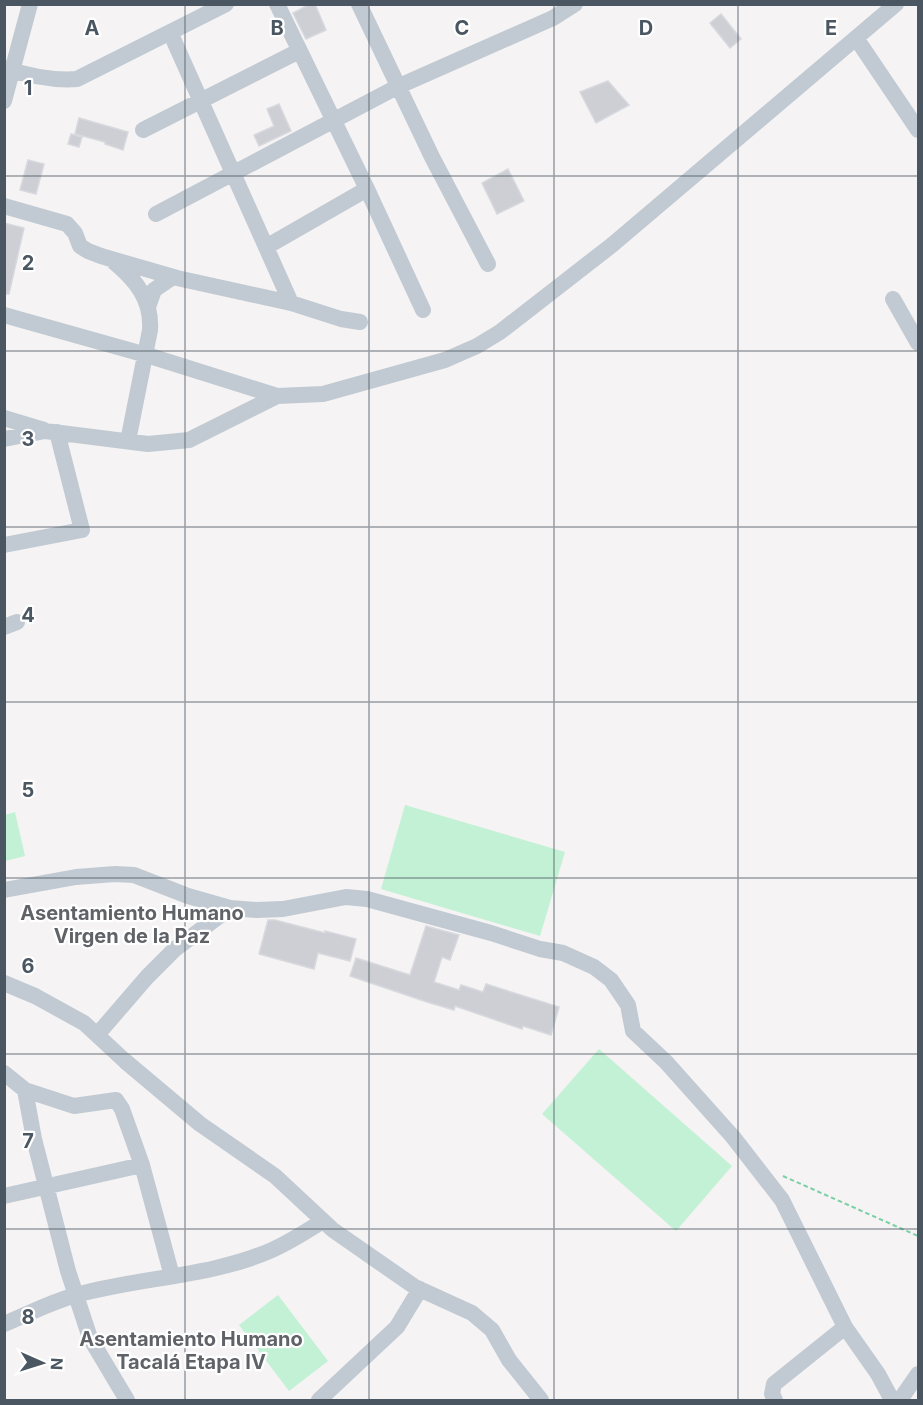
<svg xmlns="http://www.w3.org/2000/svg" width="923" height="1405" viewBox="0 0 923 1405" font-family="Inter,sans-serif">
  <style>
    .green { fill: #c3f1d5 }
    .building { fill: #cdcfd5; stroke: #d7d9de; stroke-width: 1.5 }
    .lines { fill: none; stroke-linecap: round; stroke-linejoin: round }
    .path { stroke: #7ad0a6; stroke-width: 2; stroke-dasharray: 4.5 3; stroke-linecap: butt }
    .minor { stroke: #c1cad2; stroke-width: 16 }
    .grid { fill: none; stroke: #4a5661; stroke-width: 1.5; stroke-opacity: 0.55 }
    .labels { text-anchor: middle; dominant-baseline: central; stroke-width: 4.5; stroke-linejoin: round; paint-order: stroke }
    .neighbourhood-label { font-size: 20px; font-weight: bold; fill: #5f6368; stroke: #fff }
    .grid-label { font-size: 20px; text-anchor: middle; font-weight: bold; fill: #4a5661; stroke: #fff; stroke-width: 4.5; stroke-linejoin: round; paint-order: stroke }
  </style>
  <rect width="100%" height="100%" fill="#f5f3f3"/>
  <path class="green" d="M405,805L565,852L540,936L381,889Z
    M15,812L25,856L5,861V815Z
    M599,1049L732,1166L676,1231L542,1114Z
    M278,1295L328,1361L289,1391L239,1325Z"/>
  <path class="building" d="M310,4H315L326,30L306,39L293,13Z
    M721,14L741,39L730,48L710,23Z
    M608,81L629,105L596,123L580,92Z
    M279,104L291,131L259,146L254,135L274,126L267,109Z
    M79,118L128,132L123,150L105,144V142L75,134Z
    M71,134L82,137L79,147L68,144Z
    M28,160L44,164L36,194L20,190Z
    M508,169L524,201L497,214L482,183Z
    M4,223L24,228L9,294H4Z
    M268,920H275L325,933V931L356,939L350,961L318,953L314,969L259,954Z
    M426,926L459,935L450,960L442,957L434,982L459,990L461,985L483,992L486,984L559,1007L551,1035L523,1026L522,1029L455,1006L454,1010L427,1002L350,976L356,958L410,975Z"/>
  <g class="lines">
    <path class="path" d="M783,1176L918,1236"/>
    <path class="minor" d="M277,4L367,189L423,310
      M359,4L432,157L488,264
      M170,32L291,303
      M856,38L918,130
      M4,68C29,76 52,81 77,79L226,4
      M4,101L30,4
      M143,130L299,51
      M4,206L67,224L75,233L80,246L88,251L101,256L177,278L291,303L341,319L360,322
      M156,214L397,87L553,18L575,4
      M266,247L367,189
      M114,262C136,280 152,300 150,330L128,441
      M893,299L918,343
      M148,307L154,290L173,277
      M4,315L150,356L277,396L323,394L445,360L477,346L500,332L612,245L896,4
      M4,418L44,430
      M4,439L45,431L148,444L189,440L277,396
      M4,545L82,530L57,432
      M4,627L17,622
      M4,890L76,877L115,874L134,875L188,896L230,908L257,910L283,909L346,897L367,899L491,933L540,949L563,953L594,967L611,980L628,1005L633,1031L666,1062L733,1137L782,1200L845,1327L878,1374L892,1400
      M4,983L35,996L84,1023L125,1061L200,1124L275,1176L333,1230L415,1287L472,1313L492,1330L509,1360L541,1400
      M97,1035L147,977L175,949L230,908
      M4,1073L25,1090L74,1106L116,1100L122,1109L142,1165L172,1276
      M25,1090L34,1139L68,1271L90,1338L127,1400
      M4,1196L142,1165
      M4,1324C28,1314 51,1302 76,1295C140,1277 211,1277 272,1250C290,1242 307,1231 323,1221
      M319,1400L397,1327L420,1289
      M775,1400L772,1394L774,1384L845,1327
      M900,1400L918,1374"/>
  </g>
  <path class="grid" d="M185,4V1400M369,4V1400M554,4V1400M738,4V1400M4,176H918M4,351H918M4,527H918M4,702H918M4,878H918M4,1054H918M4,1229H918"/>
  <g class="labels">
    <g class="neighbourhood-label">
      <text x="132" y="913">Asentamiento Humano<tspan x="132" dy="23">Virgen de la Paz</tspan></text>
      <text x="191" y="1339">Asentamiento Humano<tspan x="191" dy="23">Tacalá Etapa IV</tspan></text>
    </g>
  </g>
  <g class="grid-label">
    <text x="92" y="35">A</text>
    <text x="277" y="35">B</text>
    <text x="462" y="35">C</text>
    <text x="646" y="35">D</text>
    <text x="831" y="35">E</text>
    <text x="28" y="95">1</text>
    <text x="28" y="270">2</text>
    <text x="28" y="446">3</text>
    <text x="28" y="622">4</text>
    <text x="28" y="797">5</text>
    <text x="28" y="973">6</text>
    <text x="28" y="1148">7</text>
    <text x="28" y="1324">8</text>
  </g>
  <rect width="923" height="1405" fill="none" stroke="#4a5661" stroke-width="12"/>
  <g transform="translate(42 1363) rotate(93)" stroke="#ffffff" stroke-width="4.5" paint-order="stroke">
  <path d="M0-4.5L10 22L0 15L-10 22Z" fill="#4a5661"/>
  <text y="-9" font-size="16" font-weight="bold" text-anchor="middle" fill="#4a5661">N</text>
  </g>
</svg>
